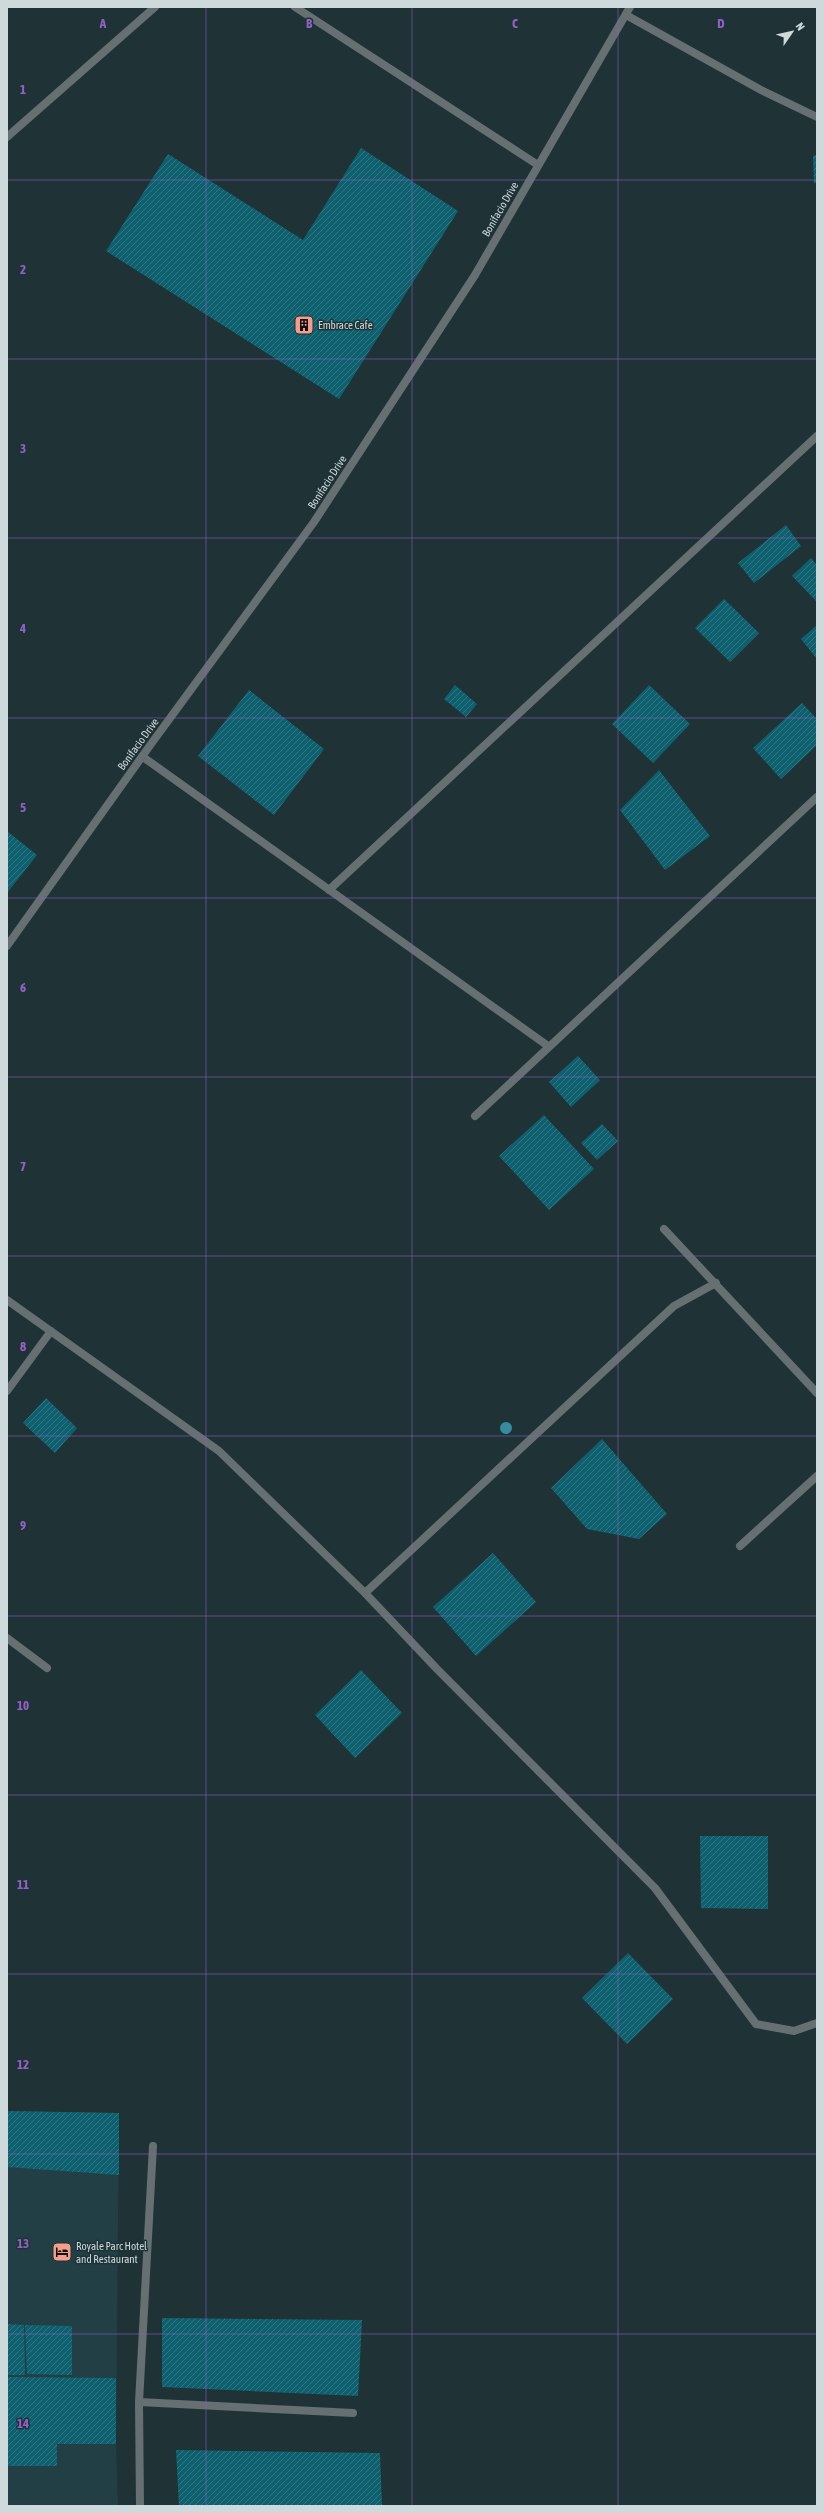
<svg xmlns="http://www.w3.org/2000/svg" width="824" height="2513" viewBox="0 0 824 2513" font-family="'Asap Condensed',sans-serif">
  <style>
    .built { fill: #223f46 }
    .building { fill: url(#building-hatch) }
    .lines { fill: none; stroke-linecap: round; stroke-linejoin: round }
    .service { stroke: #666f71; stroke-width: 8 }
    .minor { stroke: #666f71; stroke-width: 8 }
    .tertiary { stroke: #666f71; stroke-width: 8 }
    .tree { fill: #368c9d }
    .grid { fill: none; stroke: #9460c8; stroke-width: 1; stroke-opacity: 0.55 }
    .labels { text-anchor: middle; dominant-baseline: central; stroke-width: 3; stroke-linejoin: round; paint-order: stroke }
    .street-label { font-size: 11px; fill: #ced9dc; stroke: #1f3337 }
    .poi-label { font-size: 11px; fill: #ced9dc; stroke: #1f3337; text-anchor: start }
    .grid-label { font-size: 13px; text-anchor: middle; font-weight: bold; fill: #9460c8; stroke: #1f3337; stroke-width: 3; stroke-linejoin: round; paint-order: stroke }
  </style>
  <defs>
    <pattern id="building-hatch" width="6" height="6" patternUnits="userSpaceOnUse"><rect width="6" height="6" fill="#0f606f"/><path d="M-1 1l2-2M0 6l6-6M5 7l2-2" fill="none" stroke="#317683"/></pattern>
  </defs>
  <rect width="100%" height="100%" fill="#1f3337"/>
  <path class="built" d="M7,2111L119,2113L116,2444L118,2506H7Z"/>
  <path class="building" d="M361,148L458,211L339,399L106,251L168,154L303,240Z
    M817,155V183H814L813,156Z
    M786,525L801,546L754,583L738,563Z
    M811,558L817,565V602L792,576Z
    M724,599L759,633L730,662L695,628Z
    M817,625V659L801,639Z
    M455,685L477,704L466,717L444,699Z
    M649,685L690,724L653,763L612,724Z
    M249,690L324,749L274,815L198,756Z
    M802,703L817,719V745L781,779L753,748Z
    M659,770L710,836L665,870L620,810Z
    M7,831L37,855L7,893Z
    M578,1056L600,1080L571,1107L549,1082Z
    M544,1115L594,1169L549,1210L499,1156Z
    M602,1124L618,1141L597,1160L581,1143Z
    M46,1398L77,1428L55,1453L23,1423Z
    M602,1439L667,1514L639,1539L587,1529L551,1488Z
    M493,1553L536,1602L476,1656L433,1607Z
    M361,1670L402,1713L355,1758L315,1715Z
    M700,1836H768V1909L701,1908Z
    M628,1953L673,1999L627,2044L582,1998Z
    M7,2111L119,2113V2175L7,2167Z
    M162,2318L362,2320L358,2396L162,2387Z
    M7,2324L24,2325L25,2375H7Z
    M25,2325L72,2326V2375L27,2374Z
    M7,2377L116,2378V2444H57V2466H7Z
    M176,2450L380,2453L382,2506H179Z"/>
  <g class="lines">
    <path class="service" d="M7,137L155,7
      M740,1546L817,1476
      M139,2402L353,2413
      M140,2506L139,2402L153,2146"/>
    <path class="minor" d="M295,7L538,165
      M626,15L761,90L817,117
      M143,757L548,1046
      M329,890L817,436
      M475,1116L817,797
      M664,1229L817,1393
      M7,1300L219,1451L365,1593L437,1669L655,1888L756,2024L794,2031L817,2023
      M7,1391L51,1331
      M365,1593L674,1306L716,1283
      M7,1638L47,1668"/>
    <path class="tertiary" d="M7,946L151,744L314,522L475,275L630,7"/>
  </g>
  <circle class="tree" cx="506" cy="1428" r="6"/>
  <path class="grid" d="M206,7V2506M412,7V2506M618,7V2506M7,180H817M7,359H817M7,538H817M7,718H817M7,898H817M7,1077H817M7,1256H817M7,1436H817M7,1616H817M7,1795H817M7,1974H817M7,2154H817M7,2334H817"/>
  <defs>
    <symbol id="building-square" viewBox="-11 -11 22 22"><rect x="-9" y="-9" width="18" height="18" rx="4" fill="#f49e89" stroke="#1f3337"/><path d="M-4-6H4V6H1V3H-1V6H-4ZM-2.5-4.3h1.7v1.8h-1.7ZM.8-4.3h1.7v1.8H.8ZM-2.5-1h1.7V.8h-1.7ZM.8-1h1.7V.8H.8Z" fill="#111"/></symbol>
    <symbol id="hotel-square" viewBox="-11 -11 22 22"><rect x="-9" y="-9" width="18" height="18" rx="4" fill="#f49e89" stroke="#1f3337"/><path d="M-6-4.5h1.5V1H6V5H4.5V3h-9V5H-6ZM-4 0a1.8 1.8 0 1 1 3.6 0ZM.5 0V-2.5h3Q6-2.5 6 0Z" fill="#111"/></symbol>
  </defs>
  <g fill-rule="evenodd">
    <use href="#building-square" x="293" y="314" width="22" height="22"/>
    <use href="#hotel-square" x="51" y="2241" width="22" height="22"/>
  </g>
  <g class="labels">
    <g class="street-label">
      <text transform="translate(500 209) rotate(-60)">Bonifacio Drive</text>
      <text transform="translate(327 482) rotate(-57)">Bonifacio Drive</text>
      <text transform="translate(138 744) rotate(-54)">Bonifacio Drive</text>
    </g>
    <g class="poi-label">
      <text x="318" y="325">Embrace Cafe</text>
      <text x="76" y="2246">Royale Parc Hotel<tspan x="76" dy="13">and Restaurant</tspan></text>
    </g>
  </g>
  <g class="grid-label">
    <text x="103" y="28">A</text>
    <text x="309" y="28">B</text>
    <text x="515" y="28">C</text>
    <text x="721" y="28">D</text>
    <text x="23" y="94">1</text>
    <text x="23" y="274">2</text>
    <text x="23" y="453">3</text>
    <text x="23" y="633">4</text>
    <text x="23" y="812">5</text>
    <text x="23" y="992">6</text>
    <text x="23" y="1171">7</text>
    <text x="23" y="1351">8</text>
    <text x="23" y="1530">9</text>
    <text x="23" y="1710">10</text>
    <text x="23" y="1889">11</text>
    <text x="23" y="2069">12</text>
    <text x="23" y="2248">13</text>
    <text x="23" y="2428">14</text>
  </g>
  <rect width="824" height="2513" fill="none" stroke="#ced9dc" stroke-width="16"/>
  <g transform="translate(792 32) rotate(56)" stroke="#1f3337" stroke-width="3" paint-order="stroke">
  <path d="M0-3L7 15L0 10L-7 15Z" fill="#ced9dc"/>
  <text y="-6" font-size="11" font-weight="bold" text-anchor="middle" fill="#ced9dc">N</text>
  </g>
</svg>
